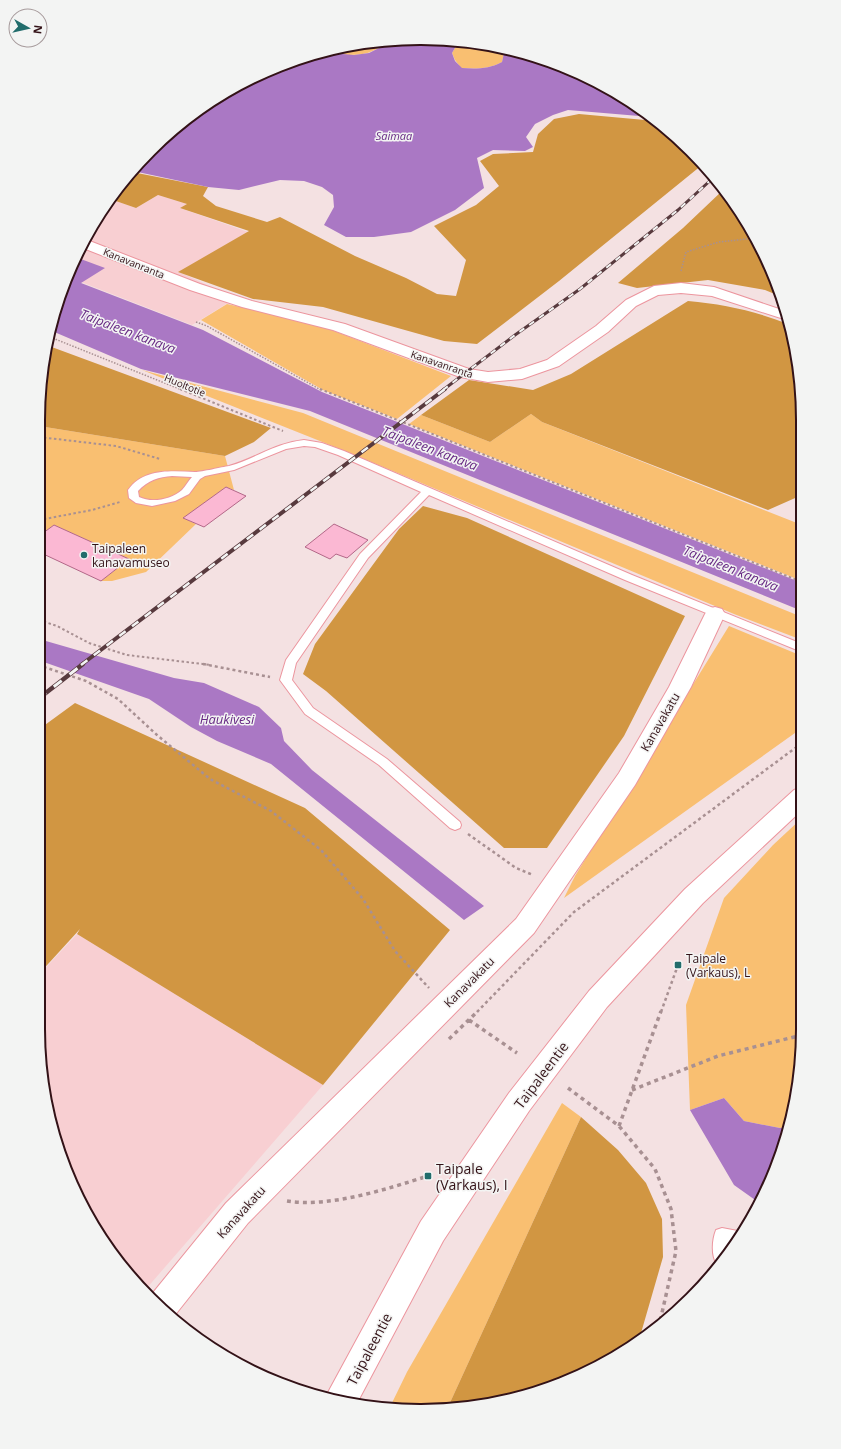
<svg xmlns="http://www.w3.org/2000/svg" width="841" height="1449" viewBox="0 0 841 1449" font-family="'Open Sans',sans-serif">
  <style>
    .built { fill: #f8cfd2 }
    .green { fill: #f9bf71 }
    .forest { fill: #d19642 }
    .water { fill: #aa78c4 }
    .building { fill: #fbb8d3; stroke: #b36788 }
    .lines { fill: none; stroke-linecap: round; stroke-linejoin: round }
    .service-casing { stroke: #ec959e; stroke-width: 2 }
    .minor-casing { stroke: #ec959e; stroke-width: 2 }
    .trunk-casing { stroke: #ec959e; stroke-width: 2 }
    .path-far3 { stroke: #a89092; stroke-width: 1.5; stroke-dasharray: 1.5 1.5; stroke-linecap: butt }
    .path-far2 { stroke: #a89092; stroke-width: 2; stroke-dasharray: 2.5 2.5; stroke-linecap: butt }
    .path-far1 { stroke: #a89092; stroke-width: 2.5; stroke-dasharray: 3 3; stroke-linecap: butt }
    .path { stroke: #a89092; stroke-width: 3.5; stroke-dasharray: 4 4; stroke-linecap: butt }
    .service { fill: #fff; fill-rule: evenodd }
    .minor { fill: #fff; fill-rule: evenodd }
    .trunk { fill: #fff; fill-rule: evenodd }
    .rail-far2-casing { stroke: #583a3e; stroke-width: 3 }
    .rail-far1-casing { stroke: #583a3e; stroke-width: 4 }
    .rail-casing { stroke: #583a3e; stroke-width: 4.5 }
    .rail-far2 { stroke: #f3f4f3; stroke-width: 2; stroke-dasharray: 6; stroke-linecap: butt }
    .rail-far1 { stroke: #f3f4f3; stroke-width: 2.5; stroke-dasharray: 8; stroke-linecap: butt }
    .rail { stroke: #f3f4f3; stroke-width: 3; stroke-dasharray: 10; stroke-linecap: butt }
    .poi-dot { fill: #216c6b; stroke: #f3f4f3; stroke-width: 1.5 }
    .labels { text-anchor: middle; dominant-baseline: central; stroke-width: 3; stroke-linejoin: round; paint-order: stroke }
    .far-street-label { font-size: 10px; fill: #331217; stroke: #f3f4f3 }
    .far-water-label { font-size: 11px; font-style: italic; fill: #662883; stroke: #f3f4f3 }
    .poi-label { font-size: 12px; fill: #331217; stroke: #f3f4f3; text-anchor: start }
    .street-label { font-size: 12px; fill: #331217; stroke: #f3f4f3 }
    .water-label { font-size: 13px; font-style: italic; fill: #662883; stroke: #f3f4f3 }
    .near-street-label { font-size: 14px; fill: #331217; stroke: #f3f4f3 }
    .near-poi-label { font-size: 14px; fill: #331217; stroke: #f3f4f3; text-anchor: start }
    .rim { fill: none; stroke: #331217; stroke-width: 2 }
  </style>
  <rect width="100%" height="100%" fill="#f4e1e2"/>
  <path class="built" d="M158,195L187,204L180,208L248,232L179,272L236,298L192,325L81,282L78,258L102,208L110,199L136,208Z
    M77,934L323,1085L146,1289L117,1261L58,1151L38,1028V976Z"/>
  <path class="green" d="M393,41C385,44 378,49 370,52C361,56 335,56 326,51L346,45Z
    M466,42L491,45L504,53L502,62C489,69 476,69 461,68L455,60L452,53L456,46Z
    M227,304L316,324L451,376L397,419L323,390L201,320Z
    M142,370L303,413L802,617V640L734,614L345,451Z
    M531,414L542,422L802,525V581L409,424L421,415L490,442Z
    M39,426L225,456L234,490L226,487L184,518L196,524L146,572L112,581H101L129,559L54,525L39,536Z
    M729,626L802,656V728L564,898L575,876Z
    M802,818V1054L788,1127L780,1128L744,1121L724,1098L690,1110L686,1005L724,898L773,845Z
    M562,1103L581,1117L448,1407L421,1411L390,1407L407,1372Z"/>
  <path class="forest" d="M579,114L656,121L691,150L702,165L559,281L477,344L444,341L323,307L253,299L178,272L249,231L180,208L187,204L158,195L136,208L110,199L132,172L208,187L203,196L216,206L267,222L280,217L355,256L406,278L437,294L456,296L466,260L434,226L476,205L499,186L480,161L493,154L533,152L538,134L554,119Z
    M722,191L752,229L782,297L765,290L708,280L637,288L618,283L683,228Z
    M688,301C723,304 755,311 788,324L802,395V495L768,510L542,422L531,414L490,442L421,415L469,380L533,390L571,374Z
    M49,346L271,428L254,442L225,456L39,426V395Z
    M423,506L467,518L685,616L624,736L547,848H504L326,691L303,674L315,644L399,529Z
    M75,703L305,808L450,930L323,1085L77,934L80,929L38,975V730Z
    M581,1117L618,1150L646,1183L662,1219L663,1257L639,1340L544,1391L448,1407Z"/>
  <path class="water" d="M420,38L466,42L456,46L452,53L455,61L462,68C476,69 489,69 502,62L504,53L491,45L567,67L633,102L651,117L568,110L553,115L535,124L526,137L533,147L525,151L493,150L477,158L484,188L455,210L411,232L374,237H346L324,225L334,207L333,195L322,187L304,181L280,180L239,190L208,187L133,171L150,150L208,103L274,67L326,51L331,53L354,55L369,53L393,41Z
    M78,258L105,268L81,283L203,330L322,392L802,583V611L310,411L141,369L52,331L58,297Z
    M39,639L174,678L204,683L259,707L281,728L284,741L312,770L484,906L464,920L271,764L217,741L191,727L149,699L38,660Z
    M724,1098L744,1121L780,1128L788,1127L783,1152L758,1202L734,1185L690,1110Z"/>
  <path class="building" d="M226,487L246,496L204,527L183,518Z
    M334,524L368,540L347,558L336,554L330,559L305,547Z
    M54,525L129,559L101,581L39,552V536Z"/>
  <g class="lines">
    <defs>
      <path id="service" d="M304,440L322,443L344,451L632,575L802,644V652L625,580L429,495L368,558L296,663L292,680L313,708L387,759L460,822L461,825L460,828L455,830L450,828L379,765L305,714L280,680L286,660L360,554L421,492L338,455L315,447L304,446L286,449L234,470L205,476L200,479L189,494L175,501L152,506L136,503L129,498L128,490C144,468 171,471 195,472C202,472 222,467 229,466C255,459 275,443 304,440ZM172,476L192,477C188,481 186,486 182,490C171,500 151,503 139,497L138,491C148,480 159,477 172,476Z
        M722,1228L743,1232L734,1246L730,1245V1250L717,1264C711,1256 712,1240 716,1230Z"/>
      <path id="minor" d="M87,240L200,284L252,301L345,324L469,369L488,372L520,369L547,360L596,326L626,300L654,286L681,283L714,287L785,311L787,320L712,296L681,293L658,295L636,306L608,332L559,366L522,379L488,382L460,377L333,330L242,307L190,290L83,248Z
        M715,607L722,609L725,614L691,687L635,785L534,933L248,1223L175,1315L152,1294L226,1203L516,919L619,773L669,687L705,614L708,609Z"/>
      <path id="trunk" d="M802,787V810L703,903L607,1007L529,1111L443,1241L357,1403L325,1398L421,1221L509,1093L589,991L685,889L794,790Z"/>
    </defs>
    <use href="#service" class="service-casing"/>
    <use href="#minor" class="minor-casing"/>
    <use href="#trunk" class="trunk-casing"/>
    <path class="path-far3" d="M681,271L686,252L719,242L756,238
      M196,322L207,326L321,390
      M50,337L182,390"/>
    <path class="path-far2" d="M180,389L283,431
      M320,389L802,582
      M39,437L116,446L160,459
      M39,520L92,510L120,502
      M39,620L57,626L89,643L127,655L211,665"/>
    <path class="path-far1" d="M203,664L270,677
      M38,665L86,681L118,699L157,735L210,779L271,811L321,850L363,899L395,951L429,988
      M468,834L516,868L533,875
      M477,1012L574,912L802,743
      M661,1012L678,965"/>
    <path class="path" d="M469,1020L517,1053
      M449,1039L478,1011
      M568,1088L619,1126L655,1169L671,1209L676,1251L659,1326
      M632,1090L718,1056L802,1035
      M619,1126L661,1011
      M287,1201C329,1208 387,1189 428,1176"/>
    <use href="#service" class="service"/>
    <use href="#minor" class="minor"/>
    <use href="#trunk" class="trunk"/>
    <defs>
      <path id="rail-far2" d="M443,390L515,335L580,289L678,210L713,178"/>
      <path id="rail-far1" d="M81,665L445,389"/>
      <path id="rail" d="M38,699L83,664"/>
    </defs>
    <use href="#rail-far2" class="rail-far2-casing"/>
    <use href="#rail-far1" class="rail-far1-casing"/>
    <use href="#rail" class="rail-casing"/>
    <use href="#rail-far2" class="rail-far2"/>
    <use href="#rail-far1" class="rail-far1"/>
    <use href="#rail" class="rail"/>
  </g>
  <g class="poi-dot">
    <circle cx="84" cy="555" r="4"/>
    <rect x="674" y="961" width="8" height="8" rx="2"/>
    <rect x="424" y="1172" width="8" height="8" rx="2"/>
  </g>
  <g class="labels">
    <g class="far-street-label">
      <text transform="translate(134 263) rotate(22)">Kanavanranta</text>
      <text transform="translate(442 364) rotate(19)">Kanavanranta</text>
      <text transform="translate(185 385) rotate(22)">Huoltotie</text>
    </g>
    <g class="far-water-label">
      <text x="394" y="135">Saimaa</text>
    </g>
    <g class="poi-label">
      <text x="92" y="548">Taipaleen<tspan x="92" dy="14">kanavamuseo</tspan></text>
      <text x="686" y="958">Taipale<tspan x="686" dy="14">(Varkaus), L</tspan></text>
    </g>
    <g class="street-label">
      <text transform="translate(660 722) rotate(-60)">Kanavakatu</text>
      <text transform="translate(469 982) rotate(-45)">Kanavakatu</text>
      <text transform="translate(241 1212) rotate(-48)">Kanavakatu</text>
    </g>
    <g class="water-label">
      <text transform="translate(128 331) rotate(21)">Taipaleen kanava</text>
      <text transform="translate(430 448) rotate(21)">Taipaleen kanava</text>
      <text transform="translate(731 568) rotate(22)">Taipaleen kanava</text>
      <text x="227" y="719">Haukivesi</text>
    </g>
    <g class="near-street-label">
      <text transform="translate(541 1075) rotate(-53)">Taipaleentie</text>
      <text transform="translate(369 1349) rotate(-62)">Taipaleentie</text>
    </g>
    <g class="near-poi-label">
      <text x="436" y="1168">Taipale<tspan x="436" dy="16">(Varkaus), I</tspan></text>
    </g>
  </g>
  <path d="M0 0H841V1449H0ZM420 45H421A375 375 0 0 1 796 420V1029A375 375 0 0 1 421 1404H420A375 375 0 0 1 45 1029V420A375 375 0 0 1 420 45Z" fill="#f3f4f3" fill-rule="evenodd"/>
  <path class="rim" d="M420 45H421A375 375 0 0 1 796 420V1029A375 375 0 0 1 421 1404H420A375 375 0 0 1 45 1029V420A375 375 0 0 1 420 45Z"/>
  <g transform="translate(28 28) rotate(98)"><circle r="19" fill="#f3f4f3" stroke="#a69a9b"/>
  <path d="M0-3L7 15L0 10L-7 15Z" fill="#216c6b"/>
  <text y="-6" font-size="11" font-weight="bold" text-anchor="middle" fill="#331217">N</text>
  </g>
</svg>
